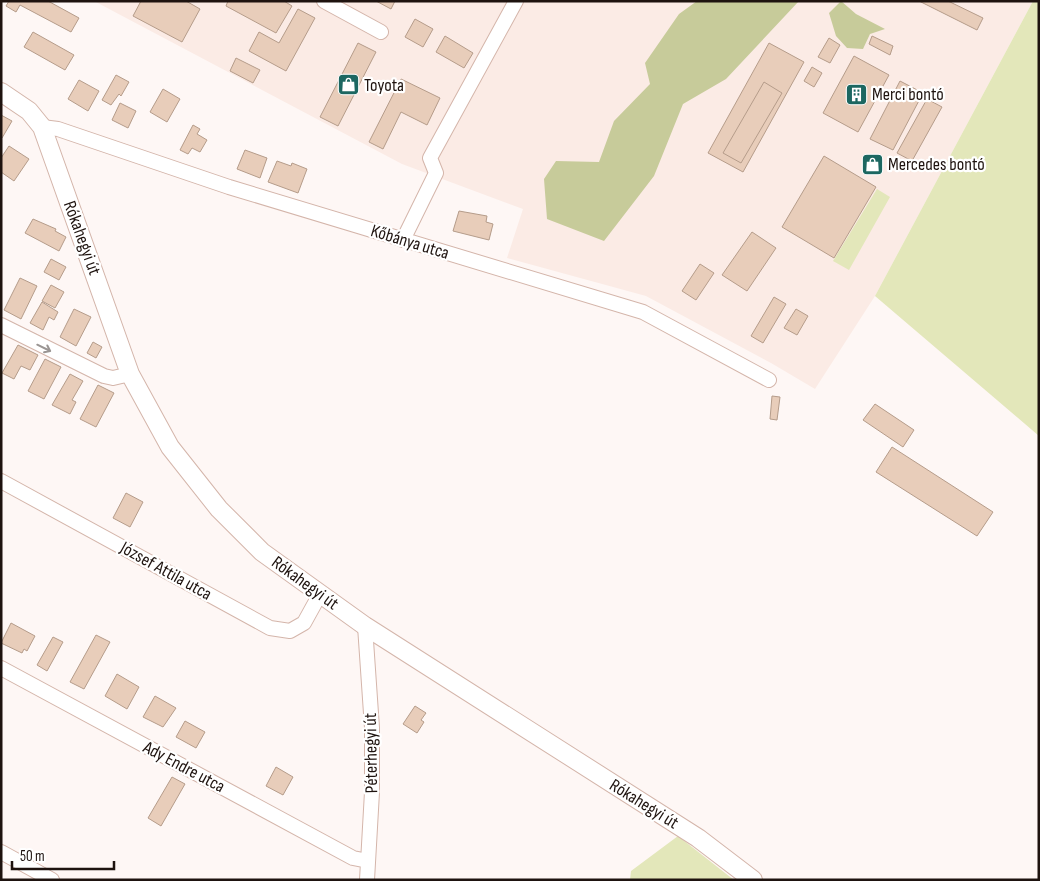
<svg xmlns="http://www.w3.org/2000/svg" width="1040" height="881" viewBox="0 0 1040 881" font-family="'Sofia Sans Condensed',sans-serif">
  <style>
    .built { fill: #fbebe5 }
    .green { fill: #e3e7ba }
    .forest { fill: #c7cb9a }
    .building { fill: #e8cdba; stroke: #b59c8a }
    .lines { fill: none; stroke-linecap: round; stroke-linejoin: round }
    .minor-casing { stroke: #d4b5aa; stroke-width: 16 }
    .tertiary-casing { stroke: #d4b5aa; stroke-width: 20 }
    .minor { stroke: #fff; stroke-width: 14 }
    .tertiary { stroke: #fff; stroke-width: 18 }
    .oneway { stroke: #9a9593 }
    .labels { text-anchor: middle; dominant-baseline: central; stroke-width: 4.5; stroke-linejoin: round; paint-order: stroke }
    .poi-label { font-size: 18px; fill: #1e130f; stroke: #fff; text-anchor: start }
    .street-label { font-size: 18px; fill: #1e130f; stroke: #fff }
  </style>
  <rect width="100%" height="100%" fill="#fef7f5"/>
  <path class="built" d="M94,1H1033L875,296L815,389L771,363L646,296L507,258L523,209L402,164Z"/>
  <path class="green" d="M1033,1H1039V436L875,296Z
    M877,189L890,197L849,270L833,261Z
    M678,836L734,880H630L631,871Z"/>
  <path class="forest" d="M697,1H799L726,79L683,104L654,176L604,241L547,219L544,179L556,161L599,162L614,121L650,84L645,63L679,14Z
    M841,1L856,14L885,29L870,34L863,49L847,48L836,36L829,13Z"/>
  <path class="building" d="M9,1H48L79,18L71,32L20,5L16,12L6,6Z
    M141,1H186L200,9L182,42L133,16Z
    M228,1H284L292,6L276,33L226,6Z
    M376,1H395L391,9Z
    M919,1H948L983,18L977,30Z
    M298,9L315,18L286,71L249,51L259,32L279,43Z
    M415,19L433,29L423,47L405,37Z
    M33,32L74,55L65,70L24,47Z
    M445,36L473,53L464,68L436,52Z
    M872,36L893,46L890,55L869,44Z
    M829,38L840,45L830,63L818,57Z
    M358,43L376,52L338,126L320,117Z
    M769,43L804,62L743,172L708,153Z
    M854,56L889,75L858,132L823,113Z
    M236,58L260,70L253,83L230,71Z
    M812,67L822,73L814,87L804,81Z
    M116,75L129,82L121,96L119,94L111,105L102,100Z
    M401,79L440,98L427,125L401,112L383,149L369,142Z
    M79,80L99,91L88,111L68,99Z
    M900,81L923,93L893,150L870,139Z
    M764,82L782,93L741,163L723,153Z
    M163,89L180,99L167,122L150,112Z
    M927,99L942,107L912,161L897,153Z
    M120,103L136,111L128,128L112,120Z
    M1,115L12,121L2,138H1Z
    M193,125L200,129L197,134L207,140L200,152L192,148L188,154L180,150Z
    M9,146L29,159L14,181L1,172V158Z
    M245,150L267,158L260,178L237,169Z
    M824,156L876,187L834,258L782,227Z
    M277,161L291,166L292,163L307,169L298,193L268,182Z
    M459,211L487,216L486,222L493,224L489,240L453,231Z
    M33,219L56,229L55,231L66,237L59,251L25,233Z
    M752,232L776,248L747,291L722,275Z
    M51,259L66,267L59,280L44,272Z
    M700,264L714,273L696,300L682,291Z
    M20,278L37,286L21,319L4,310Z
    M51,285L64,292L55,308L42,301Z
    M774,297L786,304L763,343L751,336Z
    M42,302L58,312L54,320L49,317L43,330L30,323Z
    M74,309L91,317L76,346L60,337Z
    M796,309L808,316L797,335L784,328Z
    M93,342L102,347L96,358L87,353Z
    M18,345L38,355L30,370L21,366L14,379L2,373Z
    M45,359L61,367L44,399L28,391Z
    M70,374L83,381L72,400L76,402L70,414L52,405Z
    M98,385L114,393L96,427L80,419Z
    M772,396L780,397L777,420L770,419Z
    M875,404L914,430L903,447L863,420Z
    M892,447L993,512L977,536L876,472Z
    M126,493L143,502L130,527L113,518Z
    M11,623L35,636L27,651L24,649L22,653L1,643Z
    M96,635L110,642L84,689L70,682Z
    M53,637L63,642L47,671L37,665Z
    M117,674L139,687L127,709L105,696Z
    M155,696L176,708L163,727L143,717Z
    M415,706L426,713L421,720L424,722L417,733L403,724Z
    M185,721L205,732L196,748L176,737Z
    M276,767L293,777L283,795L266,786Z
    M172,777L185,784L161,826L148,818Z"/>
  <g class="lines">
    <defs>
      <path id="minor" d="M324,1L381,32
        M42,127L58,129L229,187L643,312L769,380
        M403,240L436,173L430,158L516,1
        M1,325L104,376L113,378L130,374
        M1,481L270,628L290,631L304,623L320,594
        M365,626L372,728V792L367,880
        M1,668L353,858L368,861
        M1,852L52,880"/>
      <path id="tertiary" d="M1,92L29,111L42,127L130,374L170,447L219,509L262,552L365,626L698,838L753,880"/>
    </defs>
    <use href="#minor" class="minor-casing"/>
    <use href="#tertiary" class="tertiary-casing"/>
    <use href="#minor" class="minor"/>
    <use href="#tertiary" class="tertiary"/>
  </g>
  <defs><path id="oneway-shaft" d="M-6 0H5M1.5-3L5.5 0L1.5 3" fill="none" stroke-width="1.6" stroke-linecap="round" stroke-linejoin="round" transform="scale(1.25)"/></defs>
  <use class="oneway" href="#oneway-shaft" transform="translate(44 348) rotate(26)"/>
  <defs>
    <symbol id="shop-square" viewBox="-11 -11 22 22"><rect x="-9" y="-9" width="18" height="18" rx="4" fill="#1c6761" stroke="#fff"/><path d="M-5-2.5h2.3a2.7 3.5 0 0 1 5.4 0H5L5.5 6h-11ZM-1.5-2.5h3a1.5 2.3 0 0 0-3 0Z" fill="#fff"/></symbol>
    <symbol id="building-square" viewBox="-11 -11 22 22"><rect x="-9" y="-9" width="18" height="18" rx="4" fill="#1c6761" stroke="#fff"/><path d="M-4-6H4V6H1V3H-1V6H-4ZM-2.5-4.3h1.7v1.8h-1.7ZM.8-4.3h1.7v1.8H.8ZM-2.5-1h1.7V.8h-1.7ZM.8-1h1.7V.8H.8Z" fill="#fff"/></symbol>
  </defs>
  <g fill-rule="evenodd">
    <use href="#shop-square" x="336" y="72" width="25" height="25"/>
    <use href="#building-square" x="844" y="82" width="25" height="25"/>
    <use href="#shop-square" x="860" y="152" width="25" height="25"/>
  </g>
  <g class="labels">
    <g class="poi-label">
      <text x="364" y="85">Toyota</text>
      <text x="872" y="94">Merci bontó</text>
      <text x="888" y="164">Mercedes bontó</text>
    </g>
    <g class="street-label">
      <text transform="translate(82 238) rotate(70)">Rókahegyi út</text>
      <text transform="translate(410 242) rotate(17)">Kőbánya utca</text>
      <text transform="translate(166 571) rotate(29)">József Attila utca</text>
      <text transform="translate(305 583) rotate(36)">Rókahegyi út</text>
      <text transform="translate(371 753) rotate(-91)">Péterhegyi út</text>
      <text transform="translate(184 767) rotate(28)">Ady Endre utca</text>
      <text transform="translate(644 804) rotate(32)">Rókahegyi út</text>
    </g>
  </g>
  <rect width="1040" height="881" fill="none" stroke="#1e130f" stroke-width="5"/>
  <path d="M12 861v8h102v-8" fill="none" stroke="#1e130f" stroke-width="2.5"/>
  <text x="20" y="861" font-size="15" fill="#1e130f" stroke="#ffffff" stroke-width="4" paint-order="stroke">50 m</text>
</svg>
